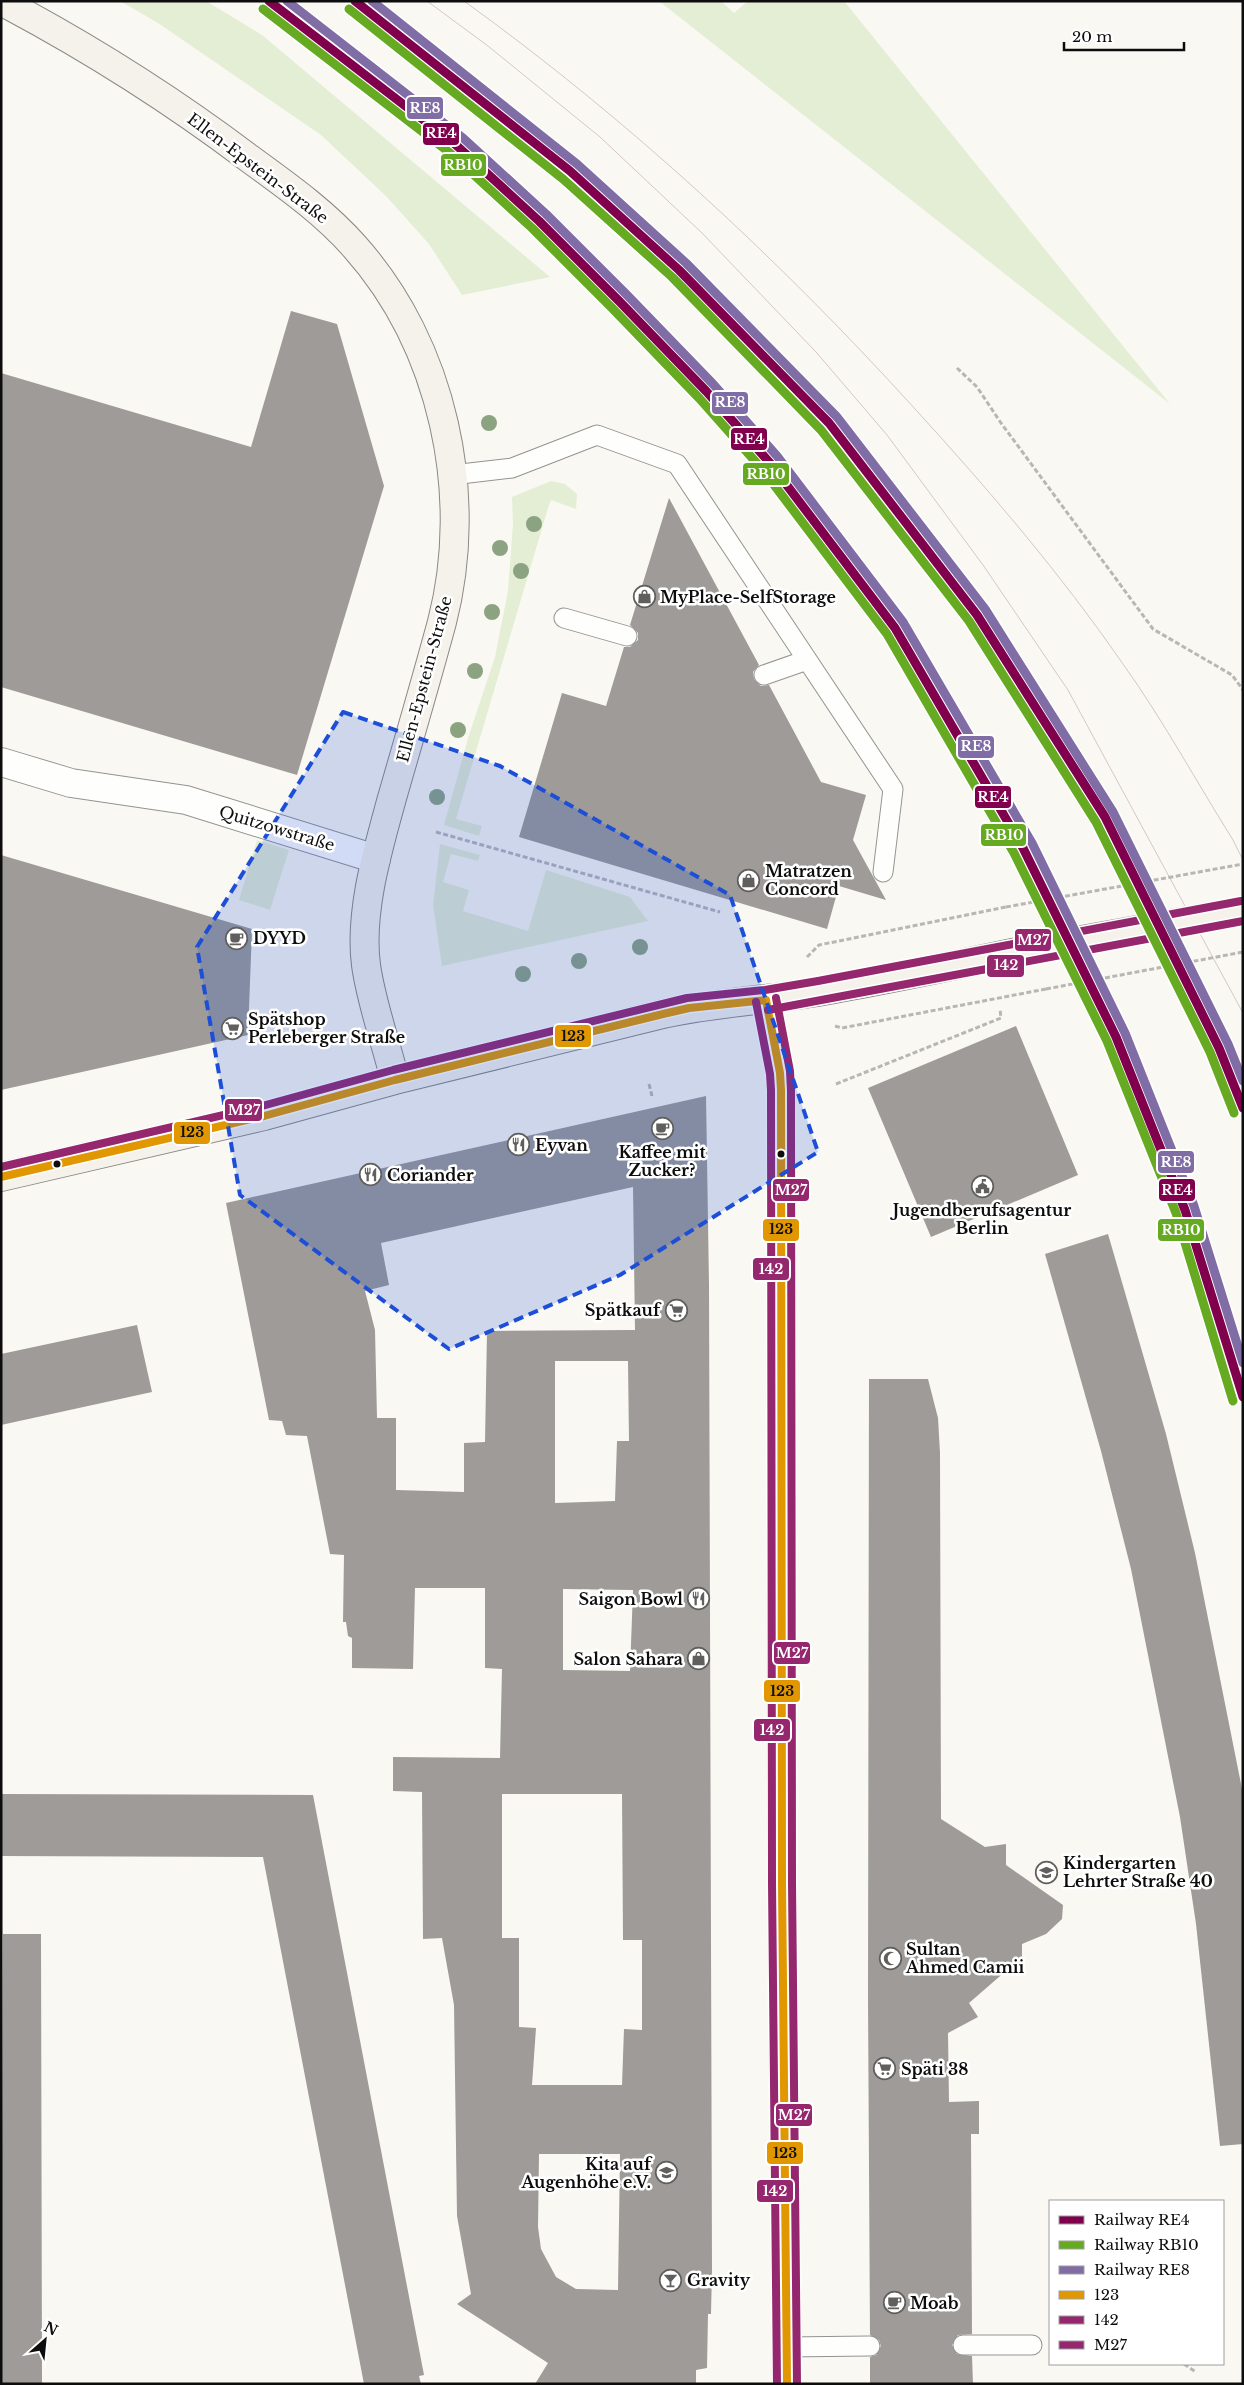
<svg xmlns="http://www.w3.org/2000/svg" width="1244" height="2385" viewBox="0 0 1244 2385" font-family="'Libre Baskerville',serif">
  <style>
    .green { fill: #e4eed4 }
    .building { fill: #9e9b98; fill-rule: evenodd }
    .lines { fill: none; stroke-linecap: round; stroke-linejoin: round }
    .lane-casing { stroke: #949390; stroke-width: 21 }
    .street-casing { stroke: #949390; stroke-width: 30 }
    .secondary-casing { stroke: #8a8987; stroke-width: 30 }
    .path { stroke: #b8b7b6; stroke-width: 3; stroke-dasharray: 5 2.5; stroke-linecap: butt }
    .lane { stroke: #fefefd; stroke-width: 19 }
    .street { stroke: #fefefd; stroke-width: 28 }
    .secondary { stroke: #f4f2ea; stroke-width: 28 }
    .tram { stroke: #d5c6c7; stroke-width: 1 }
    .secondary-bridge-casing { stroke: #8a8987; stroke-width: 30; stroke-linecap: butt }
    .path-bridge { stroke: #b8b7b6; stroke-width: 3; stroke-dasharray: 5 2.5; stroke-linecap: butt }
    .secondary-bridge { stroke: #f4f2ea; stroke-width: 28 }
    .bus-1-casing { stroke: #fff; stroke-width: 11 }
    .bus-2-casing { stroke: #fff; stroke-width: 11 }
    .bus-3-casing { stroke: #fff; stroke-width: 11 }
    .bus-1 { stroke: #e09701; stroke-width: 8 }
    .bus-2 { stroke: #95276e; stroke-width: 8 }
    .bus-3 { stroke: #95276e; stroke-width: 8 }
    .rail-1-casing { stroke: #fff; stroke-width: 12 }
    .rail-2-casing { stroke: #fff; stroke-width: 12 }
    .rail-3-casing { stroke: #fff; stroke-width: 12 }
    .rail-1 { stroke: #80004d; stroke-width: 9 }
    .rail-2 { stroke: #6a2; stroke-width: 9 }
    .rail-3 { stroke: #816da6; stroke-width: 9 }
    .tree { fill: #8ca381 }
    .marked { fill: #1d4ed8; fill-opacity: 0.2; stroke: #1d4ed8; stroke-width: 4; stroke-dasharray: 10 6; stroke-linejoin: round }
    .bus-dot { fill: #0d0d0d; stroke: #fff; stroke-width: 2 }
    .labels { text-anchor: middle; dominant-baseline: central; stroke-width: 5; stroke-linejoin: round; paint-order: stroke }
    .street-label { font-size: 16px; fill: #0d0d0d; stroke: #fff }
    .poi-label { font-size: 16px; font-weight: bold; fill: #0d0d0d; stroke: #fff; text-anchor: start }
    .line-badge { stroke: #fff; stroke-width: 2 }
    .badge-label { font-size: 14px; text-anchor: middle; font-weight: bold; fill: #fff }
    .pale-badge-label { font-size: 14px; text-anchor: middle; font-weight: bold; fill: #111 }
  </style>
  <rect width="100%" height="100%" fill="#faf8f2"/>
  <path class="green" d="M120,1H206L262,35L550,277L462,295L429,244L386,196L321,135L158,23Z
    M659,1H721L734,13L748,1H844L1170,404Z
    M551,481L565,484L577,494L576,509L551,500L548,508L456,819L482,826L479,836L444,825L469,735L495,657L508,591L513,524L512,497Z
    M257,840L289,850L270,910L239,900Z
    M440,844L480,855L478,861L451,854L443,882L469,890L463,911L528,931L546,870L630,897L648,921L442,966L433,905Z"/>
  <path class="building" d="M291,311L337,324L384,486L297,775L1,687V373L251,447Z
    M669,498L759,665L753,672L754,679L761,686L769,685L821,782L866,795L853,840L886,900L839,886L827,929L519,837L562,693L606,706L624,647H630L638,640V633L630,625Z
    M1,855L252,929L248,1035L1,1090Z
    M1016,1026L1078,1175L931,1237L868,1088Z
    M706,1096L709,1284L712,2270L711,2314H708L707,2368L696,2370V2384H535L548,2363L457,2304L471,2294L457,2216L454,2005L442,1938L423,1939L422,1792L393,1791V1757L500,1758L502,1669L485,1668V1588H415L413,1669L352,1668V1638L348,1636L346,1622H343L344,1555L330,1554L307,1436L286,1435L282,1421L269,1420L226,1203ZM633,1187L635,1330L487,1331L485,1442L464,1443V1492L396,1490V1418H377L375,1330L365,1291L389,1285L381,1243ZM555,1361H628L629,1441H617L615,1501L555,1503ZM563,1589L633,1590L630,1671L563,1670ZM502,1794H622L623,1940H642V2030L624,2029L622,2085H532L536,2028L519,2027V1938H502ZM539,2154H620L618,2290L576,2289L556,2277L541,2249L538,2227Z
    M1108,1234L1166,1434L1195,1553L1243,1794V2144L1220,2146L1196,1924L1180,1817L1131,1569L1101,1451L1045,1254Z
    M137,1325L152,1392L1,1425V1354Z
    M869,1379H928L938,1418L940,1453L941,1819L985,1847L1006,1844V1865L1063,1905L1062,1919L1046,1934L1022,1944V1957L969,2003L978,2017L948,2033L949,2102L979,2101V2134H971L972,2334L958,2335L952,2345L957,2354L972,2356L973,2384H870V2357L876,2355L881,2346L879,2340L870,2335L868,1997Z
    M1,1794L313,1795L424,2375L419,2376L421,2384H364L263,1857L1,1856Z
    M3,1934H41L42,2384H1Z"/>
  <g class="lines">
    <defs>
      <path id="lane" d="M452,475L512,468L597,435L677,464L893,789L883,872
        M564,618L627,636
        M764,675L807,660
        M963,2345H1032
        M786,2347L870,2346"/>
      <path id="street" d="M1,762L71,783L186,800L376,859
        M766,1000L780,1073L781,1090L782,1883L787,2384"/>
      <path id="secondary" d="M1,1C88,47 172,100 250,159C287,186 324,212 355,247C443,346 475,494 442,622C426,681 409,739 392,798C378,849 359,912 366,965C371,1002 386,1043 395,1080
        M1,1177L264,1116L395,1080L663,1014C711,1003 761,1001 810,993C883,981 955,965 1027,950"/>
    </defs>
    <use href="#lane" class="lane-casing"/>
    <use href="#street" class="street-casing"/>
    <use href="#secondary" class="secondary-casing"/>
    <path class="path" d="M957,368L977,387L1001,423L1153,629L1232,675L1243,690
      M436,832L720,912
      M807,957L819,945L1006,907
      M835,1026L842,1028L1046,989
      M649,1084L652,1096
      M836,1084L1001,1018L1000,1009
      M1184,2364L1196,2372"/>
    <use href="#lane" class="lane"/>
    <use href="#street" class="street"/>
    <use href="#secondary" class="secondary"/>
    <path class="tram" d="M427,1L488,46L600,137L702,233L816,352L887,435L983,565L1068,690L1243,1013
      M464,1C629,120 779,259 916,410C989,490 1061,574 1123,664C1163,720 1196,781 1233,840L1243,860"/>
    <defs>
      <path id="secondary-bridge" d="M1027,950L1243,911"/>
    </defs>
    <use href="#secondary-bridge" class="secondary-bridge-casing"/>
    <path class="path-bridge" d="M1006,907L1243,864
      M1046,989L1243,952"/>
    <use href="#secondary-bridge" class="secondary-bridge"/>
    <defs>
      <path id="bus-1" d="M766,1000L780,1073L781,1090L782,1883L787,2384
        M1,1177L264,1116L395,1080L663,1014L689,1008L766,1000"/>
      <path id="bus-2" d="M756,1002L770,1074L771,1090L772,1883L777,2384
        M768,1010L1243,921"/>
      <path id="bus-3" d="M776,998L790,1071L791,1090L792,1883L797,2384
        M1,1167L262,1106L393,1070L687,998L765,990L818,981L1241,901"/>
    </defs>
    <use href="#bus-1" class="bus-1-casing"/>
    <use href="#bus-2" class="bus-2-casing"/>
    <use href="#bus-3" class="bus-3-casing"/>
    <use href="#bus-1" class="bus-1"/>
    <use href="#bus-2" class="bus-2"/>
    <use href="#bus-3" class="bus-3"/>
    <defs>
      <path id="rail-1" d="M269,1L456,145L539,221L619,301L706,391L770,463L895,628L1023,848L1116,1037L1185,1210L1243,1397
        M355,1L570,171L679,270L829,423L977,615L1105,817L1219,1048L1243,1108"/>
      <path id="rail-2" d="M263,9L450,153L532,228L612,308L699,398L762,469L887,634L1014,853L1107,1041L1176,1213L1233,1401
        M349,9L563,179L672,277L821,430L969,621L1096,822L1210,1052L1234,1113"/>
      <path id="rail-3" d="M287,1L463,138L546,214L626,294L713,384L777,456L903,622L1032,843L1125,1033L1194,1206L1243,1363
        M372,1L577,164L686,263L837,417L985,609L1113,812L1228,1044L1243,1081"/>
    </defs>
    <use href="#rail-1" class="rail-1-casing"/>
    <use href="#rail-2" class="rail-2-casing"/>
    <use href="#rail-3" class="rail-3-casing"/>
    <use href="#rail-1" class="rail-1"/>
    <use href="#rail-2" class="rail-2"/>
    <use href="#rail-3" class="rail-3"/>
  </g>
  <g class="tree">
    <circle cx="489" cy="423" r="8"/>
    <circle cx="534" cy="524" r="8"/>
    <circle cx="500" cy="548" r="8"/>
    <circle cx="521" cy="571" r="8"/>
    <circle cx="492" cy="612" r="8"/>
    <circle cx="475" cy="671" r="8"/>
    <circle cx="458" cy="730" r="8"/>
    <circle cx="437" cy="797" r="8"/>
    <circle cx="640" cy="947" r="8"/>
    <circle cx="579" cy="961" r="8"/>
    <circle cx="523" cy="974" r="8"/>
  </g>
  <path class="marked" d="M343,712L500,766L730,895L818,1152L620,1275L449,1349L240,1195L197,947Z"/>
  <defs>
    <symbol id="shop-ring" viewBox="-11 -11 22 22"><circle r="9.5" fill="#fff" stroke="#605f5d" stroke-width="1.5"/><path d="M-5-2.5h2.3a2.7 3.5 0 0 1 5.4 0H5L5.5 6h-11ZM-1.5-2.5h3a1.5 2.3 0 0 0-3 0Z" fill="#605f5d"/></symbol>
    <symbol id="cafe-ring" viewBox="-11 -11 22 22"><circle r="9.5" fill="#fff" stroke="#605f5d" stroke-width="1.5"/><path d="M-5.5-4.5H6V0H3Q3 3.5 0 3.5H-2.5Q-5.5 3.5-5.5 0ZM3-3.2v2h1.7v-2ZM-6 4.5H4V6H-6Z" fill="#605f5d"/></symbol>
    <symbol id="supermarket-ring" viewBox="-11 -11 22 22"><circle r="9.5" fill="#fff" stroke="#605f5d" stroke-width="1.5"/><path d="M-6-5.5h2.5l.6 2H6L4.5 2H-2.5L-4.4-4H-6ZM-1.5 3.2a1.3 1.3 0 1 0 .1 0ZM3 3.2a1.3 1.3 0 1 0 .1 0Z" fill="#605f5d"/></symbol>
    <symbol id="restaurant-ring" viewBox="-11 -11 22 22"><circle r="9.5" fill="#fff" stroke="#605f5d" stroke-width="1.5"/><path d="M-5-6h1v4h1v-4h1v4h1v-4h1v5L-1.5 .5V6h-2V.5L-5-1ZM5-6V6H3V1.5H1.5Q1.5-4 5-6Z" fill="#605f5d"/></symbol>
    <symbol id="civic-ring" viewBox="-11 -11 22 22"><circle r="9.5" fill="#fff" stroke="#605f5d" stroke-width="1.5"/><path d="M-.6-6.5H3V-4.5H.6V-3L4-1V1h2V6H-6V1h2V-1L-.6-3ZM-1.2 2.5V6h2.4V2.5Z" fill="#605f5d"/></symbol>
    <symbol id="school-ring" viewBox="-11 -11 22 22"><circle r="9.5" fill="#fff" stroke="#605f5d" stroke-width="1.5"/><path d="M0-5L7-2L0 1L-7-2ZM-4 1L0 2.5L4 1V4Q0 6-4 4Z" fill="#605f5d"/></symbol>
    <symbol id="mosque-ring" viewBox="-11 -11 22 22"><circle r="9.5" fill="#fff" stroke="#605f5d" stroke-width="1.5"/><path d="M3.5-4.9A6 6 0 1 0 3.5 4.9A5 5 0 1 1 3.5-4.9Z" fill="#605f5d"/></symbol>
    <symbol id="bar-ring" viewBox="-11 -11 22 22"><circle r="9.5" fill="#fff" stroke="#605f5d" stroke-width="1.5"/><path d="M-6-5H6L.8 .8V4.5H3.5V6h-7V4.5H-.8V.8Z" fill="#605f5d"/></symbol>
  </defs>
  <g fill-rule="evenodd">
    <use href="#shop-ring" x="632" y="584" width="25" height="25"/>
    <use href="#shop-ring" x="736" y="868" width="25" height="25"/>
    <use href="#cafe-ring" x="224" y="926" width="25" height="25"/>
    <use href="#supermarket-ring" x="220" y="1016" width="25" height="25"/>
    <use href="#cafe-ring" x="650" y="1116" width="25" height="25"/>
    <use href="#restaurant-ring" x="506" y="1132" width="25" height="25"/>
    <use href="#restaurant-ring" x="358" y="1162" width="25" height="25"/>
    <use href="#civic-ring" x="970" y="1174" width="25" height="25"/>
    <use href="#supermarket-ring" x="664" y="1298" width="25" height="25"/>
    <use href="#restaurant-ring" x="686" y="1586" width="25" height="25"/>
    <use href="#shop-ring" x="686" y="1646" width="25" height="25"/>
    <use href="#school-ring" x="1034" y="1860" width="25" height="25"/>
    <use href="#mosque-ring" x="878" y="1946" width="25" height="25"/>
    <use href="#supermarket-ring" x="872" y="2056" width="25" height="25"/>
    <use href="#school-ring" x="654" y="2160" width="25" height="25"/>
    <use href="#bar-ring" x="658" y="2268" width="25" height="25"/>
    <use href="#cafe-ring" x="882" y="2290" width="25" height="25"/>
  </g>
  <g class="bus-dot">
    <circle cx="781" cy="1154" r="4.5"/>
    <circle cx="57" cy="1164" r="4.5"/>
  </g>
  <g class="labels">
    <g class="street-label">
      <text transform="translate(258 168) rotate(37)">Ellen-Epstein-Straße</text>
      <text transform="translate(424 679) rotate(-75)">Ellen-Epstein-Straße</text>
      <text transform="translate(277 828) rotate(17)">Quitzowstraße</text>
    </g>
    <g class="poi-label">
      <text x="660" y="597">MyPlace-SelfStorage</text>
      <text x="765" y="871">Matratzen<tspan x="765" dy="18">Concord</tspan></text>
      <text x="253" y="938">DYYD</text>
      <text x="248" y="1019">Spätshop<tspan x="248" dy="18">Perleberger Straße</tspan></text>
      <text x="535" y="1145">Eyvan</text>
      <text x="662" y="1152" text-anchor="middle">Kaffee mit<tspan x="662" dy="18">Zucker?</tspan></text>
      <text x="387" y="1175">Coriander</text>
      <text x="982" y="1210" text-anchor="middle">Jugendberufsagentur<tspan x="982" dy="18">Berlin</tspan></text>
      <text x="660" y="1310" text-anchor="end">Spätkauf</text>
      <text x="683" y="1599" text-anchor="end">Saigon Bowl</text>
      <text x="683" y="1659" text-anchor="end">Salon Sahara</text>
      <text x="1063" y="1863">Kindergarten<tspan x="1063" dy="18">Lehrter Straße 40</tspan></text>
      <text x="906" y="1949">Sultan<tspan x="906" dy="18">Ahmed Camii</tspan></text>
      <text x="901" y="2069">Späti 38</text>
      <text x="651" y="2164" text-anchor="end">Kita auf<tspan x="651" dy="18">Augenhöhe e.V.</tspan></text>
      <text x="687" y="2280">Gravity</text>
      <text x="910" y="2303">Moab</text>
    </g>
  </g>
  <g class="line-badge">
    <rect x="406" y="96" width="38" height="24" rx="5" fill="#816da6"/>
    <rect x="422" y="122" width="38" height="24" rx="5" fill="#80004d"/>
    <rect x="440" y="153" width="47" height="24" rx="5" fill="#6a2"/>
    <rect x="711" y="391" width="38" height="24" rx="5" fill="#816da6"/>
    <rect x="730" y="427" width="38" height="24" rx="5" fill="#80004d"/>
    <rect x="742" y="462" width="48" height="24" rx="5" fill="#6a2"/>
    <rect x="957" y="735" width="38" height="24" rx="5" fill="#816da6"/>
    <rect x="974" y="785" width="38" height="24" rx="5" fill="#80004d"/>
    <rect x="980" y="823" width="47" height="24" rx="5" fill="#6a2"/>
    <rect x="1014" y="928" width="38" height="24" rx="5" fill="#95276e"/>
    <rect x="986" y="954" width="39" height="24" rx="5" fill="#95276e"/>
    <rect x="554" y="1024" width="38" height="24" rx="5" fill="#e09701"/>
    <rect x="224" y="1098" width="39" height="24" rx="5" fill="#95276e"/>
    <rect x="173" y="1121" width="38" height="24" rx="5" fill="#e09701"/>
    <rect x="1157" y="1150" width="38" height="24" rx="5" fill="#816da6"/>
    <rect x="1158" y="1178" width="38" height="24" rx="5" fill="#80004d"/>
    <rect x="772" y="1178" width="38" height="24" rx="5" fill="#95276e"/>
    <rect x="762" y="1218" width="38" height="24" rx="5" fill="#e09701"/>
    <rect x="1157" y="1218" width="48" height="24" rx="5" fill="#6a2"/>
    <rect x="752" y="1257" width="38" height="24" rx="5" fill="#95276e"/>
    <rect x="773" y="1641" width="38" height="24" rx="5" fill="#95276e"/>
    <rect x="763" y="1679" width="38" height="24" rx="5" fill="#e09701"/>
    <rect x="753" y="1718" width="38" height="24" rx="5" fill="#95276e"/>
    <rect x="775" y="2103" width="38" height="24" rx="5" fill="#95276e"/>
    <rect x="766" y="2141" width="38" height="24" rx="5" fill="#e09701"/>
    <rect x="756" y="2179" width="38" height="24" rx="5" fill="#95276e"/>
  </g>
  <g class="badge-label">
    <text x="425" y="113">RE8</text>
    <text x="441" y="138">RE4</text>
    <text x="463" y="170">RB10</text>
    <text x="730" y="407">RE8</text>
    <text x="749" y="444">RE4</text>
    <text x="766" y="479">RB10</text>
    <text x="976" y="751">RE8</text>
    <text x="993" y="802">RE4</text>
    <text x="1004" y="840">RB10</text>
    <text x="1033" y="945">M27</text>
    <text x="1006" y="970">142</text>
    <text x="244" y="1115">M27</text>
    <text x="1176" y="1167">RE8</text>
    <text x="1177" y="1195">RE4</text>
    <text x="791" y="1195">M27</text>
    <text x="1181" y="1235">RB10</text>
    <text x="771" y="1274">142</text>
    <text x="792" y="1658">M27</text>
    <text x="772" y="1735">142</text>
    <text x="794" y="2120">M27</text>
    <text x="775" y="2196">142</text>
  </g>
  <g class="pale-badge-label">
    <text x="573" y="1041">123</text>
    <text x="192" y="1137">123</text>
    <text x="781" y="1234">123</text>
    <text x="782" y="1696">123</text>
    <text x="785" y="2158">123</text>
  </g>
  <rect width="1244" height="2385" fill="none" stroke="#0d0d0d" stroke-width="5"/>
  <rect x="1049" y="2200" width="175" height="165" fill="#ffffff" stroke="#9e9e9e"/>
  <rect x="1059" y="2216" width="25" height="8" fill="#80004d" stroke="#9e9e9e"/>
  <text x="1094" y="2225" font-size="15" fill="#0d0d0d">Railway RE4</text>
  <rect x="1059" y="2241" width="25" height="8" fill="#66aa22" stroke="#9e9e9e"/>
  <text x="1094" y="2250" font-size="15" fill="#0d0d0d">Railway RB10</text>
  <rect x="1059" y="2266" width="25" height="8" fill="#816da6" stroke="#9e9e9e"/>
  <text x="1094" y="2275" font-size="15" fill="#0d0d0d">Railway RE8</text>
  <rect x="1059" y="2291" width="25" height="8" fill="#e09701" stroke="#9e9e9e"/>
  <text x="1094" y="2300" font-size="15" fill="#0d0d0d">123</text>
  <rect x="1059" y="2316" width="25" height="8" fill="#95276e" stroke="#9e9e9e"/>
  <text x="1094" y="2325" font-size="15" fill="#0d0d0d">142</text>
  <rect x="1059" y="2341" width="25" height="8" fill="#95276e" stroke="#9e9e9e"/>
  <text x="1094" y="2350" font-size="15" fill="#0d0d0d">M27</text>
  <g transform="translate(45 2340) rotate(27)" stroke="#ffffff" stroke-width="4" paint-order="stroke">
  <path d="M0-4L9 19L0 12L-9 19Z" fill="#0d0d0d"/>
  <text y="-8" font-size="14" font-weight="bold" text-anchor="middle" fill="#0d0d0d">N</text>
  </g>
  <path d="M1064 42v8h120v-8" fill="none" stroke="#0d0d0d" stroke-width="2.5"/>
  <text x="1072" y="42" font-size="15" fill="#0d0d0d" stroke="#ffffff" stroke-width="4" paint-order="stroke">20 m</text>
</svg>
